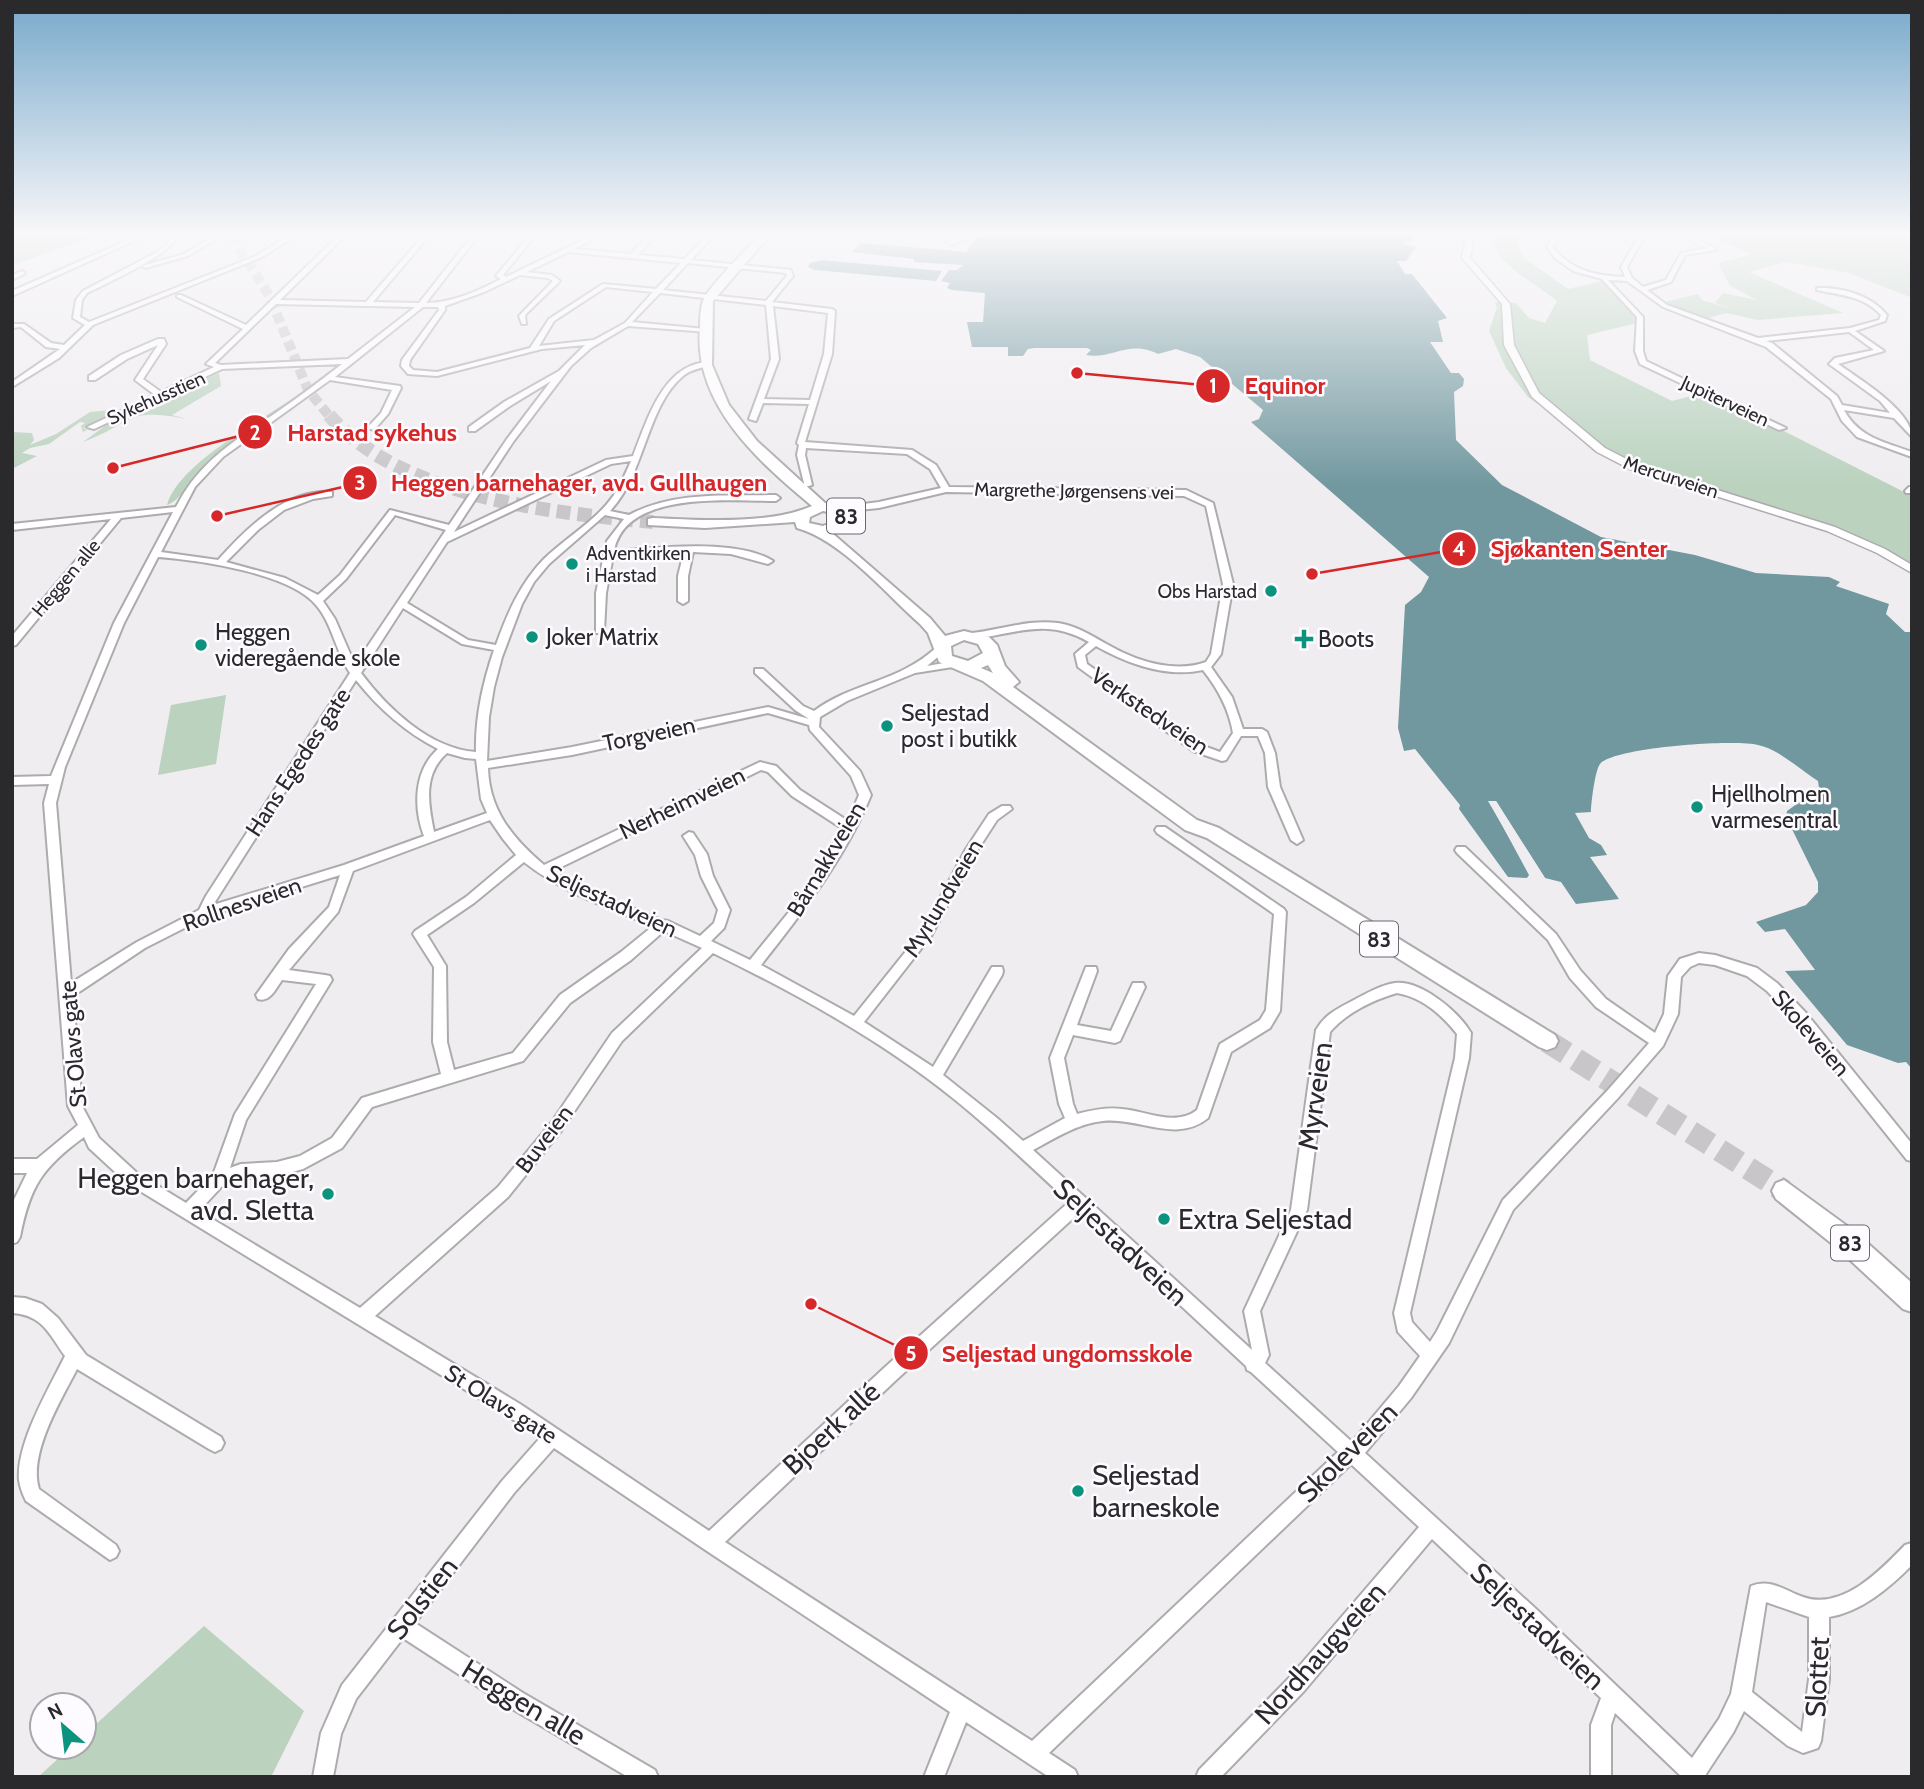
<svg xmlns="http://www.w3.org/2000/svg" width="1924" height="1789" viewBox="0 0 1924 1789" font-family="Cabin,sans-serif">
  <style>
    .green { fill: #bad2be }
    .water { fill: #71989f }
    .pier { fill: #f0edf1 }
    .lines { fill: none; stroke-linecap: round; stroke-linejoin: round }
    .highway-tunnel-far2 { stroke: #c8c6c9; stroke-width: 10; stroke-dasharray: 10 5; stroke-linecap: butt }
    .highway-tunnel-far1 { stroke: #c8c6c9; stroke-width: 14; stroke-dasharray: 14 7; stroke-linecap: butt }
    .highway-tunnel { stroke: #c8c6c9; stroke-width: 23; stroke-dasharray: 23 11; stroke-linecap: butt }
    .minor-casing { stroke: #aeabaf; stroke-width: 4 }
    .major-casing { stroke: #aeabaf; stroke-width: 3 }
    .highway-casing { stroke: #aeabaf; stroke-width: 4 }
    .minor { fill: #fff; fill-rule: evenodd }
    .major { fill: #fff; fill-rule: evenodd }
    .highway { fill: #fff; fill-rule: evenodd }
    .poi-dot { fill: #0b937e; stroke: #fdfbff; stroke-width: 2.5 }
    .labels { text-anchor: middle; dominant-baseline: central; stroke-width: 5; stroke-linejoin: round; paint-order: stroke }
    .far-street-label { font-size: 19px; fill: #2a292b; stroke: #fdfbff }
    .far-poi-label { font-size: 19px; fill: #2a292b; stroke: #fdfbff; text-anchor: start }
    .shield { fill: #fdfbff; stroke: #69686b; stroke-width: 2 }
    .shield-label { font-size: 21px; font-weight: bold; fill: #2a292b }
    .poi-label { font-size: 23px; fill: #2a292b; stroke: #fdfbff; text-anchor: start }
    .street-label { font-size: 23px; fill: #2a292b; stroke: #fdfbff }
    .near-street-label { font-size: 28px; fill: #2a292b; stroke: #fdfbff }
    .near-poi-label { font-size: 28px; fill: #2a292b; stroke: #fdfbff; text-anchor: start }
    .leader { fill: none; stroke: #d62828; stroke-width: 2.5 }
    .callout-dot { fill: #d62828; stroke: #fdfbff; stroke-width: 2.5 }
    .mark-label { font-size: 21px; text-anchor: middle; font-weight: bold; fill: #fff }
    .callout-label { font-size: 24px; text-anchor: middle; font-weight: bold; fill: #d62828; stroke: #fdfbff; stroke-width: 5; stroke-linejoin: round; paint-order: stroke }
  </style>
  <rect width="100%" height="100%" fill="#f0edf1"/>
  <path class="green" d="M12,236H96L12,265Z
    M1490,236H1522L1517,241L1523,257L1568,289L1602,281L1641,322L1587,335L1590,360L1672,401L1707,392L1912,496V567L1875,544L1805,517L1629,463L1602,448L1528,397L1506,368L1489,331L1497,308L1495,302L1516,303L1529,318L1545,323L1557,301C1535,283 1498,266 1490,236Z
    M1709,236H1912V298L1849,273L1786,262L1749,272L1843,313L1758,320L1726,313L1699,321L1661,303L1698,294L1702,300L1732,309L1715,303L1723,293L1757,300L1730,286L1718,263L1752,254Z
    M219,373L221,386L172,415L187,419C123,407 136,422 83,442L117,417Z
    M298,395C289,412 234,441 215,455C198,468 183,500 167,505C178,464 263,419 298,395Z
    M130,408L103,418L106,419L83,428L87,430L83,432L81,426L85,423L80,422L49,444L30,448L22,453L37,456L12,469V432L32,433L34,440L30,445L56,434L90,412Z
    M226,695L216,764L158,775L171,705Z
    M204,1626L304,1711L271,1777H38L71,1747H84V1735Z"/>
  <path class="water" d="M978,236H1415L1413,241H1405L1403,244L1416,247L1406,261H1397L1405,274H1412L1447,318L1438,321L1443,342H1430L1451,373H1459L1464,379L1463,386L1454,392L1456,440L1502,485L1601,537L1695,555L1756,573L1829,577L1840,582L1836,586L1889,604L1886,614L1905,632H1912V1069L1906,1062L1898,1063L1847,1045L1785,971L1815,970L1785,929L1765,932L1756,922L1806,905L1818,892V882L1786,817L1787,811L1819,788L1818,781C1800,770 1779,749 1758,745C1735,739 1614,747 1600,764C1595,770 1591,804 1591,812L1575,813L1589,838L1601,845L1607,855L1590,857L1619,899L1576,904L1561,882L1545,878L1496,801H1488L1531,875L1528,878L1508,877L1459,809L1460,805L1415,749L1404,751L1398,728L1405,605L1421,592L1429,577L1251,422L1259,419L1263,410L1200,357L1176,349L1158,354C1129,339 1111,360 1086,355L1091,350L1087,348H1034L1028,349L1023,356H1008V347H972L967,322H983L985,293L952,290L947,288L950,283L941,281L949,270H957L963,265L914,262V259L852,252L861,243L966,252Z
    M822,260L942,271L936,281L815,270L808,267L810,263Z"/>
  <path class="pier" d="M1489,801H1496L1545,878H1541L1522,852L1493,804L1534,874L1532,878H1527L1529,875Z"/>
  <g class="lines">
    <path class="highway-tunnel-far2" d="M231,236L269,295L308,390L330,417"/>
    <path class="highway-tunnel-far1" d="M329,415C399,497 552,513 653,522"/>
    <path class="highway-tunnel" d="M1547,1041L1784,1191"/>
    <defs>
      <path id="minor" d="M137,236H145L12,296V291Z
        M171,236H177C174,253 105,284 87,293L82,300L80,317L89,322L256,256L288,236H296L260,258L93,325L59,358L12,387V382L60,349L46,347L21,327L12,328V324H24L51,343L64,345L85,325L73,318L76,300L83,291L159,251L170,241Z
        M214,236H222L188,256L145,268L142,266L184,254Z
        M338,236H345L280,300L366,302L423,236H429L373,302L419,303L472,236H478L426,303C452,303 478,291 501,279L496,276L529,236H535L503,275L506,277L591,236H599L574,249L631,254L648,236H655L638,255L685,259L706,236H713L691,260L791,270L793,276L772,302L832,309L835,311L832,354L805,442L912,450L936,465L949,487L1186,490L1213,503L1233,584L1221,654L1211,667L1232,697L1243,729H1262L1267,732L1275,753L1280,787L1303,840L1297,844L1291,840L1268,787L1265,753L1258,736H1241L1226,760L1222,761L1193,751L1078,667L1075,654L1089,642C1046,617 1017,634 972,639L967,636L972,633C1000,630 1029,619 1058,623C1078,626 1095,638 1112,647C1139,662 1176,673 1206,662L1211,654L1223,584L1206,506L1184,496L946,492L879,508L837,512V508L840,507L879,502L941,488L930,469L907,454L806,448L805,455L812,485L805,487L797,455L799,445L797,443L809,404L763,403L756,421L749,419L771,359L766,305L660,293L632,322L706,329L708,330V332L628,326L591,348L571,366L513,442L454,532L606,460L633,456C647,421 663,363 709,362V366C700,368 690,370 683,376C646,407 645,475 610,511L629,515C673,491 727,496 776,495L780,498L776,501C730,501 625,490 614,551C655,548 737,538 773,561L768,564L731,554L693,552L688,576V601L683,604L678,601V576L684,552L613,556L606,593L604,631L602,633H596V593L607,541L624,519L605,515L549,564L534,582L522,604L502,657L494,687L489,717L487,761L572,747L768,707L809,719L795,710L755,673V669H763L803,706L814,711C853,682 898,683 937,647H945V651L927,666L955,661L960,664L959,666L915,673L847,701L820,717L819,727L860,771L871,795C846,857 802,913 761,965L854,1016L923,930L966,849L989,814L1002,806H1010L1012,809L997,820L977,851L931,936L864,1022L933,1067L992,967H1002L1003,971L1002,975L943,1075L997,1118L1023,1141L1065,1118L1059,1104L1050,1058L1086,967H1096L1097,971L1077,1025L1111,1031L1133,983H1143L1145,987L1120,1041L1115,1043L1073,1035L1064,1058L1073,1104L1077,1114C1092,1110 1107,1107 1122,1109C1146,1111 1175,1127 1197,1110L1220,1044L1260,1020L1266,1010L1274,914L1157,833L1155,830L1157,827H1165L1284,909L1286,912L1280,1011L1270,1028L1231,1052L1208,1118C1176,1144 1139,1117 1103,1121C1076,1124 1056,1138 1033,1150L1252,1350L1244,1311L1291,1210L1316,1030C1325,1014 1339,1008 1354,1000C1367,993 1381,985 1395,983C1421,980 1459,1012 1471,1033L1469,1058L1410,1313L1412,1322L1430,1342L1437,1331L1503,1200L1608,1090L1649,1043L1596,1007L1570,978L1548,940L1457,853L1455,850L1457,847H1465L1556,934L1580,970L1606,999L1655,1033L1664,1014L1668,976L1680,959L1699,953L1715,955L1757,968L1777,983L1806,1013L1912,1144V1161L1907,1160L1796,1021L1767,991L1747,976L1715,965L1699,963L1690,967L1681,977L1678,1014L1663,1046L1618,1098L1513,1210L1449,1343L1411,1398L1365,1453L1536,1609L1692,1758L1719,1719L1731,1694L1751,1586C1771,1578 1785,1591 1803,1597C1842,1611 1881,1570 1905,1545L1912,1543V1565C1889,1588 1861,1612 1829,1617V1679L1821,1741L1818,1748L1803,1753L1788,1746L1744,1711L1733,1733L1706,1774L1707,1777H1682L1615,1713L1611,1725V1777H1591V1725L1601,1698L1432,1539L1304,1691L1221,1777H1196L1199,1770L1290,1677L1419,1527L1351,1464L1049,1753L1075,1770L1078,1777H1049L966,1722L944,1777H924L950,1712L704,1549L554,1448L514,1493L415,1623L523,1693L655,1770L658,1777H628L509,1707L403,1638L356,1699L341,1734L333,1777H313L321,1733L342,1685L502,1481L540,1438L508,1416L127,1183L89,1148L84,1137C42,1168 30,1186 20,1237L17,1242L12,1244V1204L27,1173H12V1159H37L78,1125L68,1106L44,803L49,784L12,785V777L51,776L114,623L173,512L121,518L16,645L12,646V636L111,519L12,530V524L176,507C200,460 235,441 277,412C299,397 321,380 342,364L222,369L94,429L87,427L155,395L135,380L158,345L127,359L95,380H89V376L121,355L158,339H164L166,344L143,379L161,392L214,367L206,364L243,329L177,297V295H181L246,325ZM568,252L681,263L656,289L603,284L549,319L530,348L437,372L413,370L409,366L410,360L445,310V306L484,292L520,275L548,278L553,281L519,316L522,324H526L525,316L527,313L560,281L552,275L527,272ZM688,263L786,273L787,276L766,301L663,290ZM606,287L653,292L625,323L594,340L539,346L554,321ZM276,304L415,307L348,359L221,365L215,363ZM773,306L828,313L824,354L810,400L764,399L779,359ZM423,307H438L439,310L402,360L401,366L408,374L437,376L542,349L585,345L559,371L504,402L469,427V431H475L510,406L551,381L507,439L449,525L390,510L340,575L318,595L285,578L226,562L258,530L284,510L313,499L332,496V492C285,489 247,528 218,560L161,552L195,487L223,457L330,380L392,390L381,413L367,428L374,430L388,414L401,388L400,386L335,377ZM631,461C625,474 620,488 611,499C595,521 563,540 543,560C520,584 507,614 496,645L468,640L407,603L447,542L611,464ZM395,515L446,530L355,665L335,619L323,601L346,579ZM158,557C198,560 290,573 316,605C332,623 336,652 350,673L206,896L199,910L137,942L71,983L56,803L65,767L124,623ZM403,608L462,644L494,650C483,682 475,718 476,752C430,749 387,708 361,673ZM1096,646C1128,664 1167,678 1203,670C1218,689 1229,709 1233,733L1220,752L1201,745L1087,664L1085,655ZM356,680C379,709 405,732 438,749C414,770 413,807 424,836L344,865L213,905ZM768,713L809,725L810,730L851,776L859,795L848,821L800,790L776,766L760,762L544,865C513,839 489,810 488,768L572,755ZM447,753L465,758L476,759L481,799L487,813L434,832C428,803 423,774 447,753ZM761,770L768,772L792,796L843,829L793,907L750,960L711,941L724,928L730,910L713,876L707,854L693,833L689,832L683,836L695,855L701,876L718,910L714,923L700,936L668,921L662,920L587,889L553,871ZM490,820L503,839L516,855L466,897L415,931L413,934L434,967L433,1042L441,1074L362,1098L332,1138L300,1156L277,1162L241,1164L230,1168L246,1120L332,980L330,976L325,975L289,970L338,912L353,871ZM524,862C562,892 608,908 653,926L621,952L560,995L513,1053L454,1070L447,1042L446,966L427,935L474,903ZM340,875L329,907L289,949L256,995L258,999C270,1003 276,988 282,980L316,984L235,1114L213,1175L186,1203L137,1173L99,1138L82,1106L73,996L145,948L208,916ZM664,931L702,948L612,1033L551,1123L498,1187L360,1308L199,1211L224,1184L241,1178L277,1176L303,1169L342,1148L372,1107L523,1061L570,1003L631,960ZM713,953C797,994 881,1040 954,1099C994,1131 1031,1167 1069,1202L883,1369L709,1531L520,1404L375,1316L508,1197L561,1131L622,1041ZM1397,993C1422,997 1442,1015 1457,1034L1455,1058L1394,1313L1398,1332L1420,1356L1399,1386L1352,1442L1265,1363L1269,1355L1260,1311L1307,1210L1330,1032C1346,1013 1373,1000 1397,993ZM1080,1212L1246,1366L1247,1370L1251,1372L1338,1452L1032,1741L725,1542L895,1381ZM1766,1602L1809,1617V1679L1802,1732L1752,1692Z
        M939,236H952L965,240L951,245Z
        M1558,236H1565L1554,244L1553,247C1571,271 1596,276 1625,277L1621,267L1639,236H1645L1627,267L1632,278L1643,287L1666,280L1681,253L1707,248L1681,236H1689L1716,248V250L1685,255L1671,282L1647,290L1667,305L1758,338L1850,328L1879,320L1881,315C1864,296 1840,295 1817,290V288C1842,287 1871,295 1887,315L1885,321L1855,331L1884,351L1838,364C1858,378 1912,411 1912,437L1894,418L1844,410C1859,438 1885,442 1912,452V457L1857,437L1842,421L1831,399L1766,347L1663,307L1627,281L1608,280L1643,317V351L1646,361L1786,428L1779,430L1640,364L1635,351L1637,317L1602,279L1573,271L1555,258L1547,247L1549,242ZM1849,332L1874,350L1835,358L1829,364L1880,401L1890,413L1842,405L1837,396L1772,343L1766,341Z
        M22,271L25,273L24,274L12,280V275Z
        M1909,487H1912V493H1906L1905,491Z
        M12,1297L25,1298L42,1304L58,1318L86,1355L221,1437L224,1443L221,1449L215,1452L209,1449L77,1369C61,1400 28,1454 39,1489L116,1545L119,1551L116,1557L110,1560L26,1501C23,1495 20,1487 19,1480C16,1444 49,1388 65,1356C49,1334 43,1315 12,1313Z"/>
      <path id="major" d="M1466,236H1474L1470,258L1510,304L1514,345L1539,393L1605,448L1638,465L1835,527L1885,549L1912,565V573L1877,553L1827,531L1630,469L1597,452L1532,397L1504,345L1502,304L1462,258Z"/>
      <path id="highway" d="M759,236H769L713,301L712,365L729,405L757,441L825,503L841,506L850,512V525L832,533L930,618L945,636L964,631L989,637L997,645L1005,666L1019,682L1013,687L1197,820L1219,828L1555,1035L1558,1041L1555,1047L1547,1050L1539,1047L1207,838L1185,830L983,681L939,662L928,633L920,624C886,594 841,540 797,528L795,522L705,528L648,525V519L653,518C700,520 769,525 812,506C758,461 693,404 700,328C700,320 700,309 703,301C707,288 747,249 759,236ZM823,511L832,513L838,520L823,526L809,523L810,517ZM964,640L978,644L983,653L968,661L952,656L951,646ZM988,665L993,673L981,668Z
        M1784,1180L1854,1231L1912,1283V1312L1903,1309L1836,1247L1776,1199L1772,1191L1776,1183Z"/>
    </defs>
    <use href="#minor" class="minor-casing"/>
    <use href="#major" class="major-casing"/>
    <use href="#highway" class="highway-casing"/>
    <use href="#minor" class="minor"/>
    <use href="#major" class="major"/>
    <use href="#highway" class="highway"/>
  </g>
  <linearGradient id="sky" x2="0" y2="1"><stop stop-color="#78a9cb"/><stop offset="0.48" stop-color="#f8f7f9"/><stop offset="1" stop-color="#f8f7f9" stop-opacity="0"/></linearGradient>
  <rect width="1924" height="487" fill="url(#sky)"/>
  <g class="poi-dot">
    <circle cx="572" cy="564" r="7"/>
    <circle cx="1271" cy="591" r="7"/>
    <circle cx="532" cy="637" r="7"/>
    <path d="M1300.5 628.5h7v7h7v7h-7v7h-7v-7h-7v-7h7z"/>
    <circle cx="201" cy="645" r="7"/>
    <circle cx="887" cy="726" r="7"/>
    <circle cx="1697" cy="807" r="7"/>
    <circle cx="328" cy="1194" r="7"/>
    <circle cx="1164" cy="1219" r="7"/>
    <circle cx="1078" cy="1491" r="7"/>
  </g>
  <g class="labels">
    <g class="far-street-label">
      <text transform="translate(156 398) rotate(-24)">Sykehusstien</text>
      <text transform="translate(1725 401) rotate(25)">Jupiterveien</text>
      <text transform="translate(1671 477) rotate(18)">Mercurveien</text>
      <text transform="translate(1074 491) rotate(1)">Margrethe Jørgensens vei</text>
      <text transform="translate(66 578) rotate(-50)">Heggen alle</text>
    </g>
    <g class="far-poi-label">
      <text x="586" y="553">Adventkirken<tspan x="586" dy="22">i Harstad</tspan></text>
      <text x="1257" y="591" text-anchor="end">Obs Harstad</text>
    </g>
    <g class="shield">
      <rect x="827" y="498.5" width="38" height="35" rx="5"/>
      <rect x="1360" y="921.5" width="38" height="35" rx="5"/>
      <rect x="1831" y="1225.5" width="38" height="35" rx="5"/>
    </g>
    <g class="shield-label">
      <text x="846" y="516">83</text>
      <text x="1379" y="939">83</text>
      <text x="1850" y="1243">83</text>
    </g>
    <g class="poi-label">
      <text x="215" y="632">Heggen<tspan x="215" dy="26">videregående skole</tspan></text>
      <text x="546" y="637">Joker Matrix</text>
      <text x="1318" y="639">Boots</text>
      <text x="901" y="713">Seljestad<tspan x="901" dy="26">post i butikk</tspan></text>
      <text x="1711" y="794">Hjellholmen<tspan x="1711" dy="26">varmesentral</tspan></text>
    </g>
    <g class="street-label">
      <text transform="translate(1150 711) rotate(34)">Verkstedveien</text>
      <text transform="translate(649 734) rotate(-12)">Torgveien</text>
      <text transform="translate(298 762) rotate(-57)">Hans Egedes gate</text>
      <text transform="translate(682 803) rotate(-26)">Nerheimveien</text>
      <text transform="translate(826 859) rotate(-59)">Bårnakkveien</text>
      <text transform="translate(943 898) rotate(-59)">Myrlundveien</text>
      <text transform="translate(612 901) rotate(25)">Seljestadveien</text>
      <text transform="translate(242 904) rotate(-19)">Rollnesveien</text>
      <text transform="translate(1811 1033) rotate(49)">Skoleveien</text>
      <text transform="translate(73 1044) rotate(-95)">St Olavs gate</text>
      <text transform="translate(544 1139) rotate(-53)">Buveien</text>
      <text transform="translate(501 1404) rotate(32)">St Olavs gate</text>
    </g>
    <g class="near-street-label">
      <text transform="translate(1315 1096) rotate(-82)">Myrveien</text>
      <text transform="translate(1121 1242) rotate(43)">Seljestadveien</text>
      <text transform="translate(831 1428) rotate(-43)">Bjoerk allé</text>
      <text transform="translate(1347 1452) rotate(-45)">Skoleveien</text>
      <text transform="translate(422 1598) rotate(-52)">Solstien</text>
      <text transform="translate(1538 1626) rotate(43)">Seljestadveien</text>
      <text transform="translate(1320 1653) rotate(-48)">Nordhaugveien</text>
      <text transform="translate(1817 1677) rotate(-87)">Slottet</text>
      <text transform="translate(524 1702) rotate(31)">Heggen alle</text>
    </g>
    <g class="near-poi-label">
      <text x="314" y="1178" text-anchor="end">Heggen barnehager,<tspan x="314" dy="32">avd. Sletta</tspan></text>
      <text x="1178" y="1219">Extra Seljestad</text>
      <text x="1092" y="1475">Seljestad<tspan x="1092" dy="32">barneskole</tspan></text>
    </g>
  </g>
  <path class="leader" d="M1077 373L1213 386M113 468L255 432M217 516L360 483M1312 574L1459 549M811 1304L911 1353"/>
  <g class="callout-dot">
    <circle cx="1077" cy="373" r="7"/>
    <circle cx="113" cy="468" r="7"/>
    <circle cx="217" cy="516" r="7"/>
    <circle cx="1312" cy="574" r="7"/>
    <circle cx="811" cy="1304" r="7"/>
    <circle cx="1213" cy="386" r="18"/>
    <circle cx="255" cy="432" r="18"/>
    <circle cx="360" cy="483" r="18"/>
    <circle cx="1459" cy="549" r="18"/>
    <circle cx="911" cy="1353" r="18"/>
  </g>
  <g class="mark-label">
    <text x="1213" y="393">1</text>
    <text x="255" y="440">2</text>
    <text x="360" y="490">3</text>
    <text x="1459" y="556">4</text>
    <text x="911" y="1361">5</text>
  </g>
  <g class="callout-label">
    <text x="1285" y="394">Equinor</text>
    <text x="372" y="441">Harstad sykehus</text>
    <text x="579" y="491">Heggen barnehager, avd. Gullhaugen</text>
    <text x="1579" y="557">Sjøkanten Senter</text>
    <text x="1067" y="1362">Seljestad ungdomsskole</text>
  </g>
  <rect width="1924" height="1789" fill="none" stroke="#2a292b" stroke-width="28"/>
  <g transform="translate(63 1726) rotate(332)"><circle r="33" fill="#fdfbff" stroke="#a9a7aa" stroke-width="2"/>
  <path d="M0-5L12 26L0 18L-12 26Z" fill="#0b937e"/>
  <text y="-10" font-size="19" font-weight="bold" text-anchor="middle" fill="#2a292b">N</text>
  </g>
</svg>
